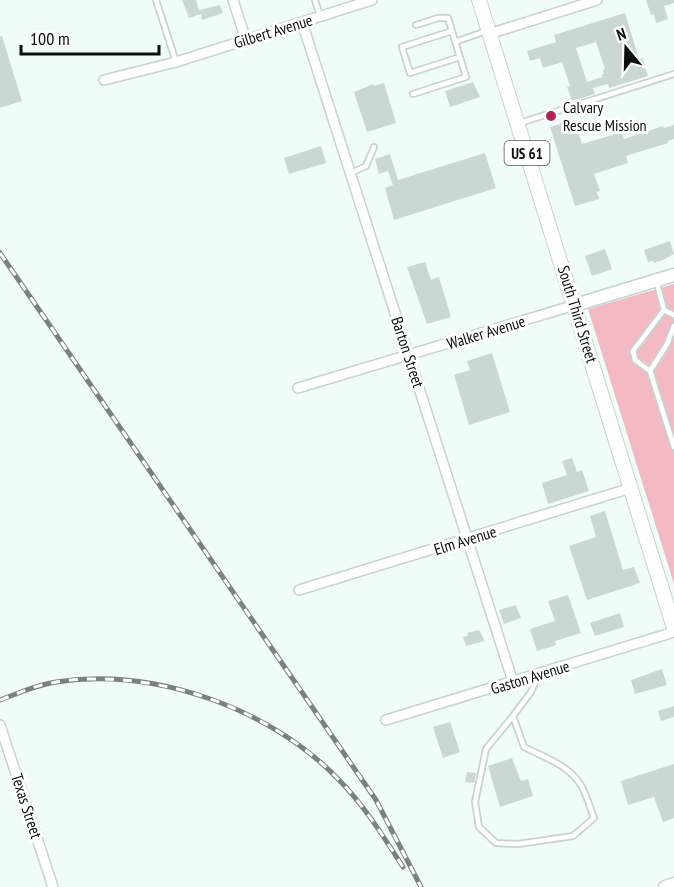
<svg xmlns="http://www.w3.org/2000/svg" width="674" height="887" viewBox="0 0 674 887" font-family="'PT Sans Narrow',sans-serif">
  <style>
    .green { fill: #f4bac4 }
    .building { fill: #cbd7d3; fill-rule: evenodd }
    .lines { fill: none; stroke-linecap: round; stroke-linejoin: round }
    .lane-casing { stroke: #c7d3cf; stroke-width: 8 }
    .street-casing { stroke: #c7d3cf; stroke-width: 12 }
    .secondary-casing { stroke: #c7d3cf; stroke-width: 15 }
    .primary-casing { stroke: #c7d3cf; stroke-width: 16 }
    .lane { stroke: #fff; stroke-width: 4.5 }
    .street { stroke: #fff; stroke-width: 9 }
    .secondary { stroke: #fff; stroke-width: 12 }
    .primary { stroke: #fff; stroke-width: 14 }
    .rail-casing { stroke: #7a8280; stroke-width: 5 }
    .rail { stroke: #fff; stroke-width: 3; stroke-dasharray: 9; stroke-linecap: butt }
    .poi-dot { fill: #b22253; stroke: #fff; stroke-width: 2 }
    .labels { text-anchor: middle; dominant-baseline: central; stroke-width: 6; stroke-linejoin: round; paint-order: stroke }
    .shield { fill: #fff; stroke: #545656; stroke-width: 1.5 }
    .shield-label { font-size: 15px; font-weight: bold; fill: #0a0e0d }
    .street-label { font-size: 16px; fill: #0a0e0d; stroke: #fff }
    .poi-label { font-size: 16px; fill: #0a0e0d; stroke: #fff; text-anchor: start }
  </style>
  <rect width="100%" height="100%" fill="#f0fcf8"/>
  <path class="green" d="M674,284V584L588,309Z"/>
  <path class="building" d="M182,0H196L199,10L220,5L223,13L202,20L201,14L189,18Z
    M646,0H674V3L664,6L668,19L656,23L654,14L651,15Z
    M625,13L639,59L643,58L648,76L609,88L608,84L593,88L595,94L572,101L567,87L570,86L562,62L543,68L540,58L530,61L527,51L556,42L554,35ZM596,42L605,69L603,70L604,74H602V77L587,82L576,48Z
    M0,36H2L22,101L0,108Z
    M473,82L480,97L450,107L445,91Z
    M384,83L396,123L367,132L354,92L373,84L374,86Z
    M574,120L582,144L622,132L624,139L663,126L664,128L674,125V139L668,141V143L626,156L628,163L594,174L600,191L597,192L599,199L575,206L550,127Z
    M321,146L326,163L289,174L284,158Z
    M485,153L496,188L394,220L385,188L393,185L388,171L379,174L375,159L390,154L398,180Z
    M670,241L674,254L663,260L654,263L653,261L648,262L644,250Z
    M605,249L612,269L592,276L585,256Z
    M425,262L431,280L439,277L451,317L427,324L407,267Z
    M492,353L510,412L469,425L454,375L470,370L467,361Z
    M572,458L577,472L582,470L589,491L548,504L542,483L567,475L562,461Z
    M605,511L623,570L634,567L640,583L587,600L569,546L596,537L590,516Z
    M568,595L581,633L555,641L556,645L537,651L530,629L555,621L548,601Z
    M516,605L521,618L504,624L499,610Z
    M620,613L624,627L595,636L590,623Z
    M479,630L485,641L466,646L463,637L468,636L467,633Z
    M662,669L667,685L635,694L631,680Z
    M674,706V717L661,721L658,711Z
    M450,722L460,752L443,758L433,727Z
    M512,758L521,781L528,779L533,796L500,807L488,766Z
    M674,764V818L663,822L654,797L628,805L621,781Z
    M467,772L476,773L474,783L465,782Z"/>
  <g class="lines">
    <defs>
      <path id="lane" d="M156,0L176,62
        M315,0L320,16
        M452,31L402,47L410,73L460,57
        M455,42L486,31
        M413,94L466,77L448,18H438L416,25
        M520,123L674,74
        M351,173L366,166L374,147
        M657,283L664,310
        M664,310L633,351L635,360L650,371L674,447
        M664,310L674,315
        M650,371L667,344L674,326
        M513,716L486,749L475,802L479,827L496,843L518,844L573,836L594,818C590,808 587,796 582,787C571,766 544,757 524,747L513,716L531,692L539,674"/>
      <path id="street" d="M233,0L246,40
        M302,22L513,682
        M489,34L597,0
        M104,80L176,62L372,0
        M298,388L575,305
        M299,590L631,488
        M386,720L674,632
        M0,725L53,887"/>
      <path id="secondary" d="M575,305L674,275
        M665,887L674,884"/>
      <path id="primary" d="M479,0L674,628"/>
    </defs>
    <use href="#lane" class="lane-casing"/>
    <use href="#street" class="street-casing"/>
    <use href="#secondary" class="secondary-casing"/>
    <use href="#primary" class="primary-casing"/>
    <use href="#lane" class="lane"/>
    <use href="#street" class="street"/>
    <use href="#secondary" class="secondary"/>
    <use href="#primary" class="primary"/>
    <defs>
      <path id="rail" d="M0,253L376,800L421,887
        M0,700C19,693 36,685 56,682C154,667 270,708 338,779C364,805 383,836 403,867"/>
    </defs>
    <use href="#rail" class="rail-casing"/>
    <use href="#rail" class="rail"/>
  </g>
  <circle class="poi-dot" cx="551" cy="116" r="6"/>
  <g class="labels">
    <rect class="shield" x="504.5" y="141" width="45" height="24" rx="4.5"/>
    <g class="shield-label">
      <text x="527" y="153">US 61</text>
    </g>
    <g class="street-label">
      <text transform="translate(273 31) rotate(-17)">Gilbert Avenue</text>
      <text transform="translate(578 314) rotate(73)">South Third Street</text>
      <text transform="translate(486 332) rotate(-17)">Walker Avenue</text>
      <text transform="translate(408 352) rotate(72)">Barton Street</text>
      <text transform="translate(465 540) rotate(-17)">Elm Avenue</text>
      <text transform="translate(530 677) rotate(-17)">Gaston Avenue</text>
      <text transform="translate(27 806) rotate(72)">Texas Street</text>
    </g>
    <g class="poi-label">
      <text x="563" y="107">Calvary<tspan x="563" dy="18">Rescue Mission</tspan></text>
    </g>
  </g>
  <g transform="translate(626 48) rotate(341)" stroke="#ffffff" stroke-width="4.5" paint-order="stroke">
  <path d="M0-4.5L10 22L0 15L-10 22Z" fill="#0a0e0d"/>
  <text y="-9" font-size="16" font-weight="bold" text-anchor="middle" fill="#0a0e0d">N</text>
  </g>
  <path d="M21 45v9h138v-9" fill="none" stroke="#0a0e0d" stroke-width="3"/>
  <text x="30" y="45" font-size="18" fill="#0a0e0d" stroke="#ffffff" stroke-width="4.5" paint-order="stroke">100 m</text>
</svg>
